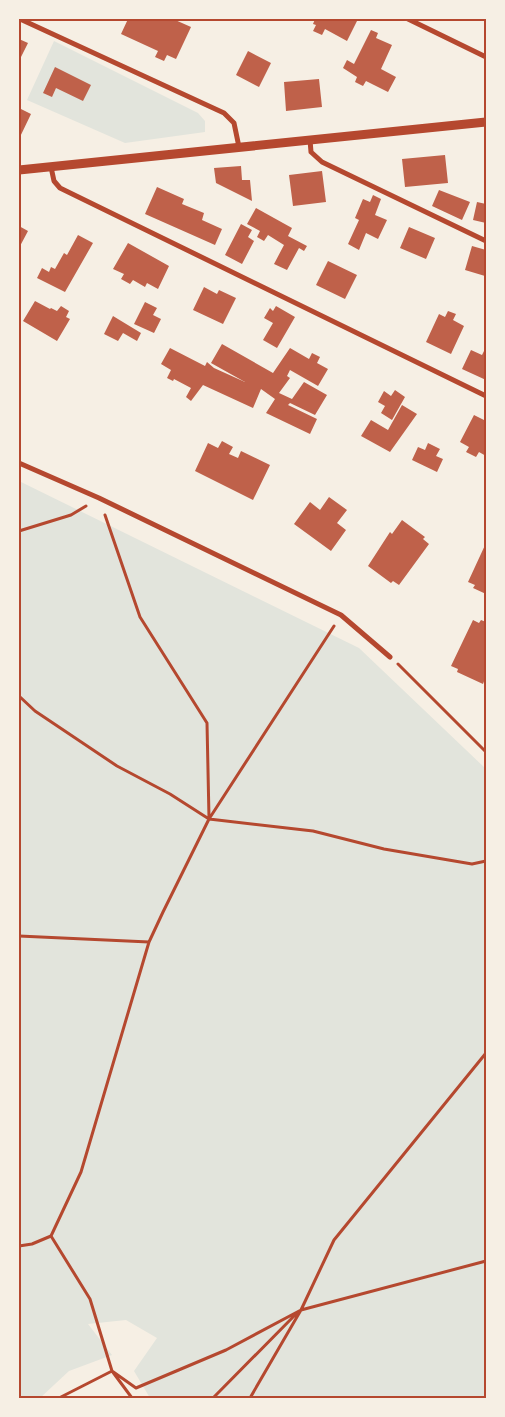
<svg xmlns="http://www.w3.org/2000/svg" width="505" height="1417" viewBox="0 0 505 1417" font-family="'Source Sans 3',sans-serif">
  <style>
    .green { fill: #e2e4dc }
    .building { fill: #bf614a }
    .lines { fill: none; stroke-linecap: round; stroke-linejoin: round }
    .path { stroke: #b5482f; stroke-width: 3 }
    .minor { stroke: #b5482f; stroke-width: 5 }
    .tertiary { stroke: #b5482f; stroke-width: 9 }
    .neatline { fill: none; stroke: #b5482f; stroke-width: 2 }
  </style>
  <rect width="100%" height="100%" fill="#f6efe4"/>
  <path class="green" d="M54,41L198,113L205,121V132L125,143L27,100Z
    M19,481L359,648L486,769V1398H150L134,1371L157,1338L126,1320L88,1324L112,1355L69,1371L40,1398H19Z"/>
  <path class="building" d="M128,19H173L191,27L176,59L167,55L164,61L155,57L158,51L121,34Z
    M315,19H358L347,41L325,29L322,35L313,31L316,25L313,24Z
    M371,30L378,33L376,38L392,45L381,69L396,77L388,92L366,81L363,86L355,82L357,77L343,68L347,60L354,64Z
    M19,39L28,43L21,57L19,56Z
    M248,51L271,63L259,87L236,75Z
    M55,67L91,85L83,101L56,88L52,97L43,93Z
    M319,79L322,107L286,111L284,82Z
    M19,108L31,114L19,139Z
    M445,155L448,183L405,187L402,159Z
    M241,166L242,180H250L252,201L216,183L214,168Z
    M322,171L326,202L293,206L289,175Z
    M157,187L184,199L182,204L204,213L202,220L222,229L215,245L145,214Z
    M439,190L470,202L462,220L432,206Z
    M373,195L381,199L375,215L387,220L378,239L366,233L359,250L348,244L359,220L355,218L363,199L370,202Z
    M477,202L486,204V223L473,220Z
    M256,208L292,228L288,236L307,246L304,251L299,248L287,270L274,264L284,245L268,235L264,241L257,237L260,231L247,224Z
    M241,224L252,230L248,237L254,241L242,264L225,255Z
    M19,226L28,231L19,248Z
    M409,227L435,238L426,259L400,248Z
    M78,235L93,243L65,292L37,278L42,268L49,272L51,267L55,269L64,253L67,255Z
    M128,243L169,266L158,289L147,283L145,287L133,280L130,284L121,279L124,274L113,269Z
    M472,246L486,250L485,276L465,270Z
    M328,261L357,275L345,299L316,285Z
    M204,287L217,294L219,290L236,298L223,324L193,310Z
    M35,301L50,309L51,308L57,311L61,306L69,311L66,317L70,319L57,341L23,321Z
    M145,302L157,308L153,315L161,319L154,333L134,324Z
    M276,306L295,317L277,348L263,340L273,323L264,318L270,308L273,311Z
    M448,311L456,314L453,320L464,326L451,354L426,342L439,314L445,317Z
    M113,316L141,333L137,341L123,333L118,341L104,334Z
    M222,344L273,373L290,348L309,359L312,353L320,357L317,363L328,369L318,386L290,370L287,376L290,378L279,393L292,399L304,382L327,395L315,415L290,403L288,405L317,419L310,434L266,413L275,399L261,389L253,408L203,385L191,401L186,397L191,388L174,379L173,381L167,378L171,370L161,364L170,348L205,366L207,362L214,368L245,382L211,363Z
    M486,347V380L462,369L471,350L482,355Z
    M395,390L405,397L392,420L381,413L385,406L378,402L384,391L391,396Z
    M402,405L417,414L390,452L361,436L371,420L388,430Z
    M474,415L486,421V456L479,452L476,457L466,452L469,447L460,442Z
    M222,441L233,447L229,454L238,458L241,451L270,465L253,500L195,471L208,443L218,448Z
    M428,443L440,449L436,456L443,459L437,472L412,460L418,447L425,450Z
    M329,497L347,510L337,523L346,530L331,551L294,524L310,502L320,510Z
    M402,520L425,537L423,539L429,544L399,585L393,581L391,583L368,566L390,532L392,534Z
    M486,543V594L473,588L475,585L468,582Z
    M473,620L479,623L481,620L486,622V676L483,684L457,672L458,669L451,666Z"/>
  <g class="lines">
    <path class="path" d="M105,515L140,617L207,723L209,818
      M19,531L71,515L86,506
      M398,664L486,752
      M19,696L35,711L117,766L170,794L209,819L313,831L384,849L472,864L486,861
      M19,936L149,942
      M51,1236L90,1299L112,1371L132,1398
      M19,1246L32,1244L51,1236L81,1172L149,942L163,912L209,819L334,626
      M59,1398L112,1371L136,1388L226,1350L301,1310L486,1261
      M213,1398L297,1313
      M250,1398L301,1310L334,1240L486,1053"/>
    <path class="minor" d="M20,19L224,113L234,123L239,147
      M408,19L486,57
      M310,140L311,152L322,162L486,241
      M51,167L54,181L60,188L486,396
      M19,463L99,498L341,615L390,657"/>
    <path class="tertiary" d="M19,170L486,122"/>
  </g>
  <rect width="505" height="1417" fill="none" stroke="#f6efe4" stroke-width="40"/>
  <rect x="20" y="20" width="465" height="1377" class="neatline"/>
</svg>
